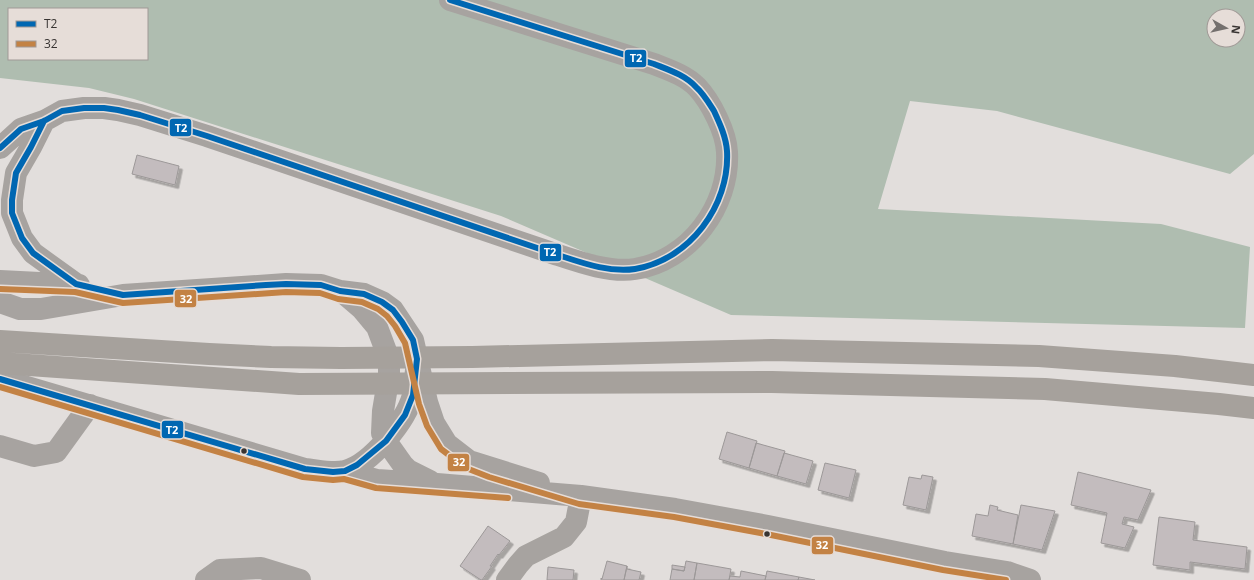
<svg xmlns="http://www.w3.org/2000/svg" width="1254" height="580" viewBox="0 0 1254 580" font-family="'Open Sans',sans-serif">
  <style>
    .forest { fill: #afbdb0; fill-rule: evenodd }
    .building { fill: #c3bcbe; stroke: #9c9898; filter: url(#shadow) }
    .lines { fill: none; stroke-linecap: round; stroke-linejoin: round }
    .minor { stroke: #a7a3a0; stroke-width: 22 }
    .highway { stroke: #a6a19c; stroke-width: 22 }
    .bus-1-casing { stroke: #e6ddd8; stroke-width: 9 }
    .bus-2-casing { stroke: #e6ddd8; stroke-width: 9 }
    .bus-1 { stroke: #0067b2; stroke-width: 6 }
    .bus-2 { stroke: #c38244; stroke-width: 6 }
    .bus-dot { fill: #383432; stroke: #e6ddd8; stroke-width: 1.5 }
    .line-badge { stroke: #e6ddd8; stroke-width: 1.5 }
    .badge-label { font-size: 11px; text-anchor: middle; font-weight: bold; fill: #fff }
  </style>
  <defs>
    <filter id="shadow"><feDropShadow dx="3.5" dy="3.5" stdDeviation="0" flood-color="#0004"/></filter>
  </defs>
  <rect width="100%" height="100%" fill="#e2dedc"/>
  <path class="forest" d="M0,0H1254V154L1230,174L997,111L910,101L878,209L1161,224L1250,247L1245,328L731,315L501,216L134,99L89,88L0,78ZM9,9H147V59H9ZM1214,16H1238V40H1214Z"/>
  <path class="building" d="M137,155L179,166L175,185L132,174Z
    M727,432L757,441L749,468L719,459Z
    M756,443L785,451L777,476L749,468Z
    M784,453L813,461L806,484L777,476Z
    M825,463L856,470L849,498L818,490Z
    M1078,472L1151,490L1138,520L1124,517L1122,524L1134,527L1125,548L1101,543L1107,513L1071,505Z
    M922,475L933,477L926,510L903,505L909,477L921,479Z
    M990,505L998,507L997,510L1018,515L1013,544L972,536L976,514L988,516Z
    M1021,505L1055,511L1042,550L1013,544Z
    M1159,517L1195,522L1193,540L1247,547L1245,569L1190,562V570L1153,565Z
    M488,526L510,541L499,555L498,554L490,566H492L482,580H481L460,566Z
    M607,561L627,566L624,580H601V578L602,579Z
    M686,561L697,563L694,580H670L672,569L684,571Z
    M697,563L731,569L729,580H694Z
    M672,565L685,567L684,571L672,569Z
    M627,566V569L641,572L639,580H624Z
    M548,567L574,570L573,580H547Z
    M741,571L766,576L765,580H729L730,576L740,577Z
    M767,571L799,577L798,580H765Z
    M799,577L815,580H798Z"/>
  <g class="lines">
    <path class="minor" d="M44,121L31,147L16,173L12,200V213L22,238L33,253L76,284
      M0,148L21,129L44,121L62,111L84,108H104L118,110L140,115L207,136L555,254C579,262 610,273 635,269C689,261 730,206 727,152C726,132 711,102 697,87C685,75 669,70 654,64L450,0
      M0,281L79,285
      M341,291L362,309L377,327L386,351L389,363V375L383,411L382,433L386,441L403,465L408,470L430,481
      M0,302L20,309H41L123,295L286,284L321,285L340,291L364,294L382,302L393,310L413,340L427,402L434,423L447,444L469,461L539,483
      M0,379L305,469C317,470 332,474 345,471C371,464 406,421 413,395C415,387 415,378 416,370
      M0,446L34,456L56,452L90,405
      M345,471L377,480L437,484L581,496L675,509L768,526L945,562L1007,572L1030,580
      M206,580L220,570L261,568L300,580
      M507,580L518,565L526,556L564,537L576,522L581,496"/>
    <path class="highway" d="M0,341L209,354L271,357L341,358L472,357L772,350L1039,356L1175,366L1254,375
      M0,363L299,384L772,382L1045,389L1219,404L1254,408"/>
    <defs>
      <path id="bus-1" d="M0,148L21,129L44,121L62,111L84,108H104L118,110L140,115L207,136L555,254C580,262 608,273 635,269C689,260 730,206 727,151C726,137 720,124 714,111C709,103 703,93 696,87C685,75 669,70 654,64L450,0
        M0,379L305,469L333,472L345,471L357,465L386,441L405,415L413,395L417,359L413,340L402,322L393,310L382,302L364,294L340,291L321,285L286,284L266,285L123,295L76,284L33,253L22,238L12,213V200L16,173L31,147L44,121"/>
      <path id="bus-2" d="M0,289L75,292L123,303L286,292L320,293L338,299L362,302L378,309L387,316L395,326L405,343L419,404L427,426L441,449L466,468L489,477L579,504L674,517L766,534L943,570L1006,580
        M0,387L303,477L333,480L344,479L376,488L508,498"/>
    </defs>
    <use href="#bus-1" class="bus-1-casing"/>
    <use href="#bus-2" class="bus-2-casing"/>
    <use href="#bus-1" class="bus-1"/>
    <use href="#bus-2" class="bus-2"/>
  </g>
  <g class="bus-dot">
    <circle cx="244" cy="451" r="3.5"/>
    <circle cx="767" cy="534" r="3.5"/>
  </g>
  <g class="line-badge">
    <rect x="624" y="49" width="23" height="19" rx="4" fill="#0067b2"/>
    <rect x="169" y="118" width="23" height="19" rx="4" fill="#0067b2"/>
    <rect x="539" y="243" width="23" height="19" rx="4" fill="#0067b2"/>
    <rect x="174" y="289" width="23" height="19" rx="4" fill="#c38244"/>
    <rect x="161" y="420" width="23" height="19" rx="4" fill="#0067b2"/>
    <rect x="447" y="453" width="23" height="19" rx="4" fill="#c38244"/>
    <rect x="811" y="536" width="23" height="19" rx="4" fill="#c38244"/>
  </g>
  <g class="badge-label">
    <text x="636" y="62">T2</text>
    <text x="181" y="132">T2</text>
    <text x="550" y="256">T2</text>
    <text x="186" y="303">32</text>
    <text x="172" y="434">T2</text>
    <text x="459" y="466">32</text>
    <text x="822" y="549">32</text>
  </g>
  <rect x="8" y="8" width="140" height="52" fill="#e6ddd8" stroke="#a09996"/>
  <rect x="16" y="21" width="20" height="6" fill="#0067b2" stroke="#a09996"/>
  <text x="44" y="28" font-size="12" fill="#383432">T2</text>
  <rect x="16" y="41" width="20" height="6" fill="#c38244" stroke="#a09996"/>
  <text x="44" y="48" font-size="12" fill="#383432">32</text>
  <g transform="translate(1226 28) rotate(98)"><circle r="19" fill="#e6ddd8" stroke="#a09996"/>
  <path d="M0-3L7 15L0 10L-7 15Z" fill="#74706e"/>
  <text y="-6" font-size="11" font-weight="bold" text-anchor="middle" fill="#383432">N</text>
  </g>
</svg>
